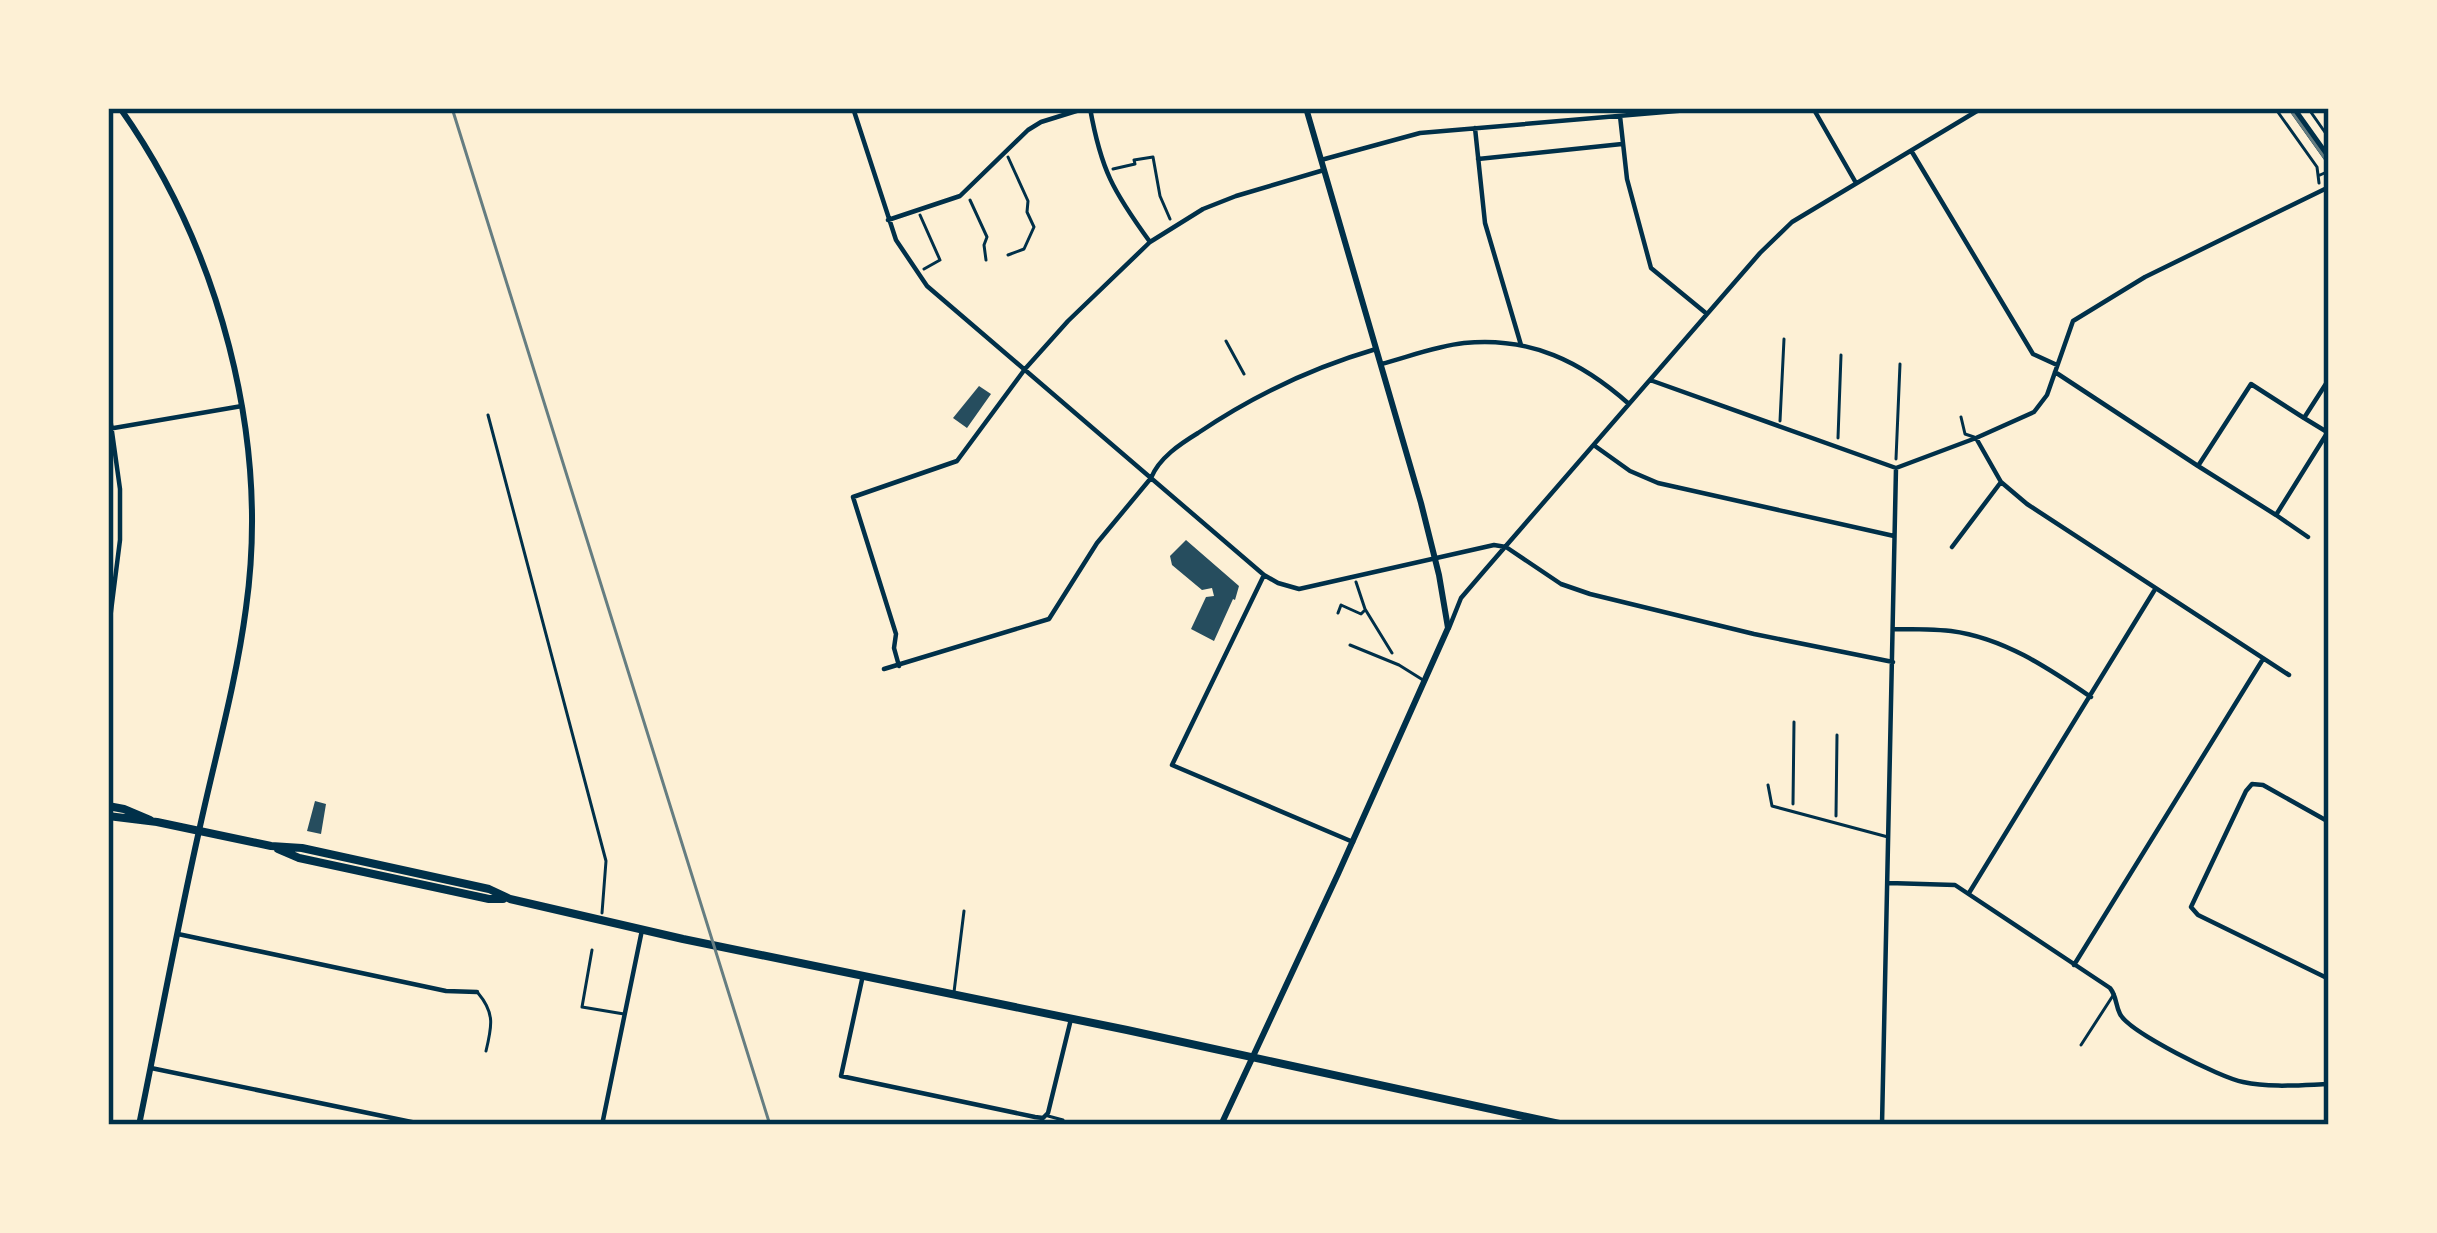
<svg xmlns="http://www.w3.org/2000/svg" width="2437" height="1233" viewBox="0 0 2437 1233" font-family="Montserrat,sans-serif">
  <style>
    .building { fill: #264d5e }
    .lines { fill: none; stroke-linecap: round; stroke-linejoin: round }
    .path { stroke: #003049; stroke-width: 3 }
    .service { stroke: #003049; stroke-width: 3 }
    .minor { stroke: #003049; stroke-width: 4.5 }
    .tertiary { stroke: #003049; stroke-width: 6 }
    .secondary { stroke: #003049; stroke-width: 8 }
    .primary { stroke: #003049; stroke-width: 8 }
    .tram { stroke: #657d81; stroke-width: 3 }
    .rail { stroke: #657d81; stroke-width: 3 }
    .neatline { fill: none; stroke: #003049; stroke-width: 4.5 }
  </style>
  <rect width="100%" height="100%" fill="#fdf0d5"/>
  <path class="building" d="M979,386L991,394L967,428L953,418Z
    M1186,540L1239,586L1235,600L1233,599L1214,641L1191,629L1206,597L1214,596L1212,588L1202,590L1172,565L1170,556Z
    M315,801L326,804L321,834L307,831Z"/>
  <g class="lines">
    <path class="path" d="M2275,108L2317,167L2319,183
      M2308,108L2329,138
      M1113,169L1135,164L1134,160L1153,157L1160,196L1170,219
      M2320,175L2329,171
      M970,200L987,237L984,245L986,260
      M920,215L940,260L924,269
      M1008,255L1024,249L1034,227L1027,212L1028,201L1008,157
      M1226,341L1244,374
      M488,415L606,861L602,913
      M1780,421L1784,339
      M1838,438L1841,355
      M1896,459L1900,364
      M1356,582L1365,609L1392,653
      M1338,613L1341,605L1361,614L1364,611
      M1793,804L1794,722
      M1836,816L1837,735"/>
    <path class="service" d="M1961,417L1965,434L1974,437
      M1350,645L1399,665L1423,680
      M1768,785L1772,806L1888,837
      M592,950L582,1007L624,1014
      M954,992L964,911
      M478,993C495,1013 492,1026 486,1051
      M2081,1045L2114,994
      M1048,1116L1063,1120L1061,1125"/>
    <path class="minor" d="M853,108L896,240L927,286L1264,575L1278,583L1299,589L1494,545L1506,547
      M1090,108C1101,170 1113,191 1150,242
      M1813,108L1856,183
      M1620,116L1627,179L1651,268L1707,314
      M1475,128L1485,223L1521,345
      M1912,152L2033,354L2057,365
      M1478,159L1622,144
      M1321,160L1420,133L1712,108
      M888,220L960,196L1028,130L1041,122L1086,108
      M1381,364C1408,357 1436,346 1464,343C1530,336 1582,362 1629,404
      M2055,372L2198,466L2251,384L2304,418L2329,379
      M1650,380L1896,468L1976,438L2034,412L2047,395L2073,321L2145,277L2329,187
      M108,403L120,489V540L108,635
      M2304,418L2327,432
      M108,429L242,406
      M1976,438L2001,482L2027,504L2289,675
      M1595,446L1630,471L1658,483L1894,536
      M2198,466L2276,515L2329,430
      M2276,515L2308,537
      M1506,547L1561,584L1590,594L1754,634L1893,662
      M1952,547L2001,482
      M1264,575L1172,765L1353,842
      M1449,628L1461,598L1485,570L1760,253L1792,222L1982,108
      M1893,629C1912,629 1932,629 1951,631C2004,638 2048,668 2091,697
      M899,666L894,648L896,634L853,497L957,461L1025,369L1068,321L1150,242L1203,209L1236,196L1324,170
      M884,669L1049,619L1097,543L1151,478C1159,458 1180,444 1198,433C1254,395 1311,368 1376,349
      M2329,822L2263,785L2252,784L2246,791L2191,907L2198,915L2329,979
      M1889,883L1955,885L2110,988C2117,997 2115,1004 2120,1014C2129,1032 2221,1078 2243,1082C2271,1088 2301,1085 2329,1084
      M1969,893L2154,591
      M178,934L446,991L477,992
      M2074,965L2263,659
      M863,975L841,1076L1035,1117L1043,1118L1048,1113L1071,1019
      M151,1068L426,1125
      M602,1125L642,930
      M1882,1125L1896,468"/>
    <path class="tertiary" d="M120,108C219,248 270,437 246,608C236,684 215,757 199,831C177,929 159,1027 139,1125
      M1221,1125L1338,874L1448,628L1439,575L1421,503L1306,108"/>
    <path class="secondary" d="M108,806L124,809L150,820
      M108,816L157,822L271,846L302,848L489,889L510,899L683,939L1127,1030L1564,1125
      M278,849L299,858L489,899H503"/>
    <path class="primary" d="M2292,108L2329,160"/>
    <path class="tram" d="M2289,108L2329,164"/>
    <path class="rail" d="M452,108L770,1125"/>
  </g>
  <rect width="2437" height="1233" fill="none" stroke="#fdf0d5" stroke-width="222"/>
  <rect x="111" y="111" width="2215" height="1011" class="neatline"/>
</svg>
